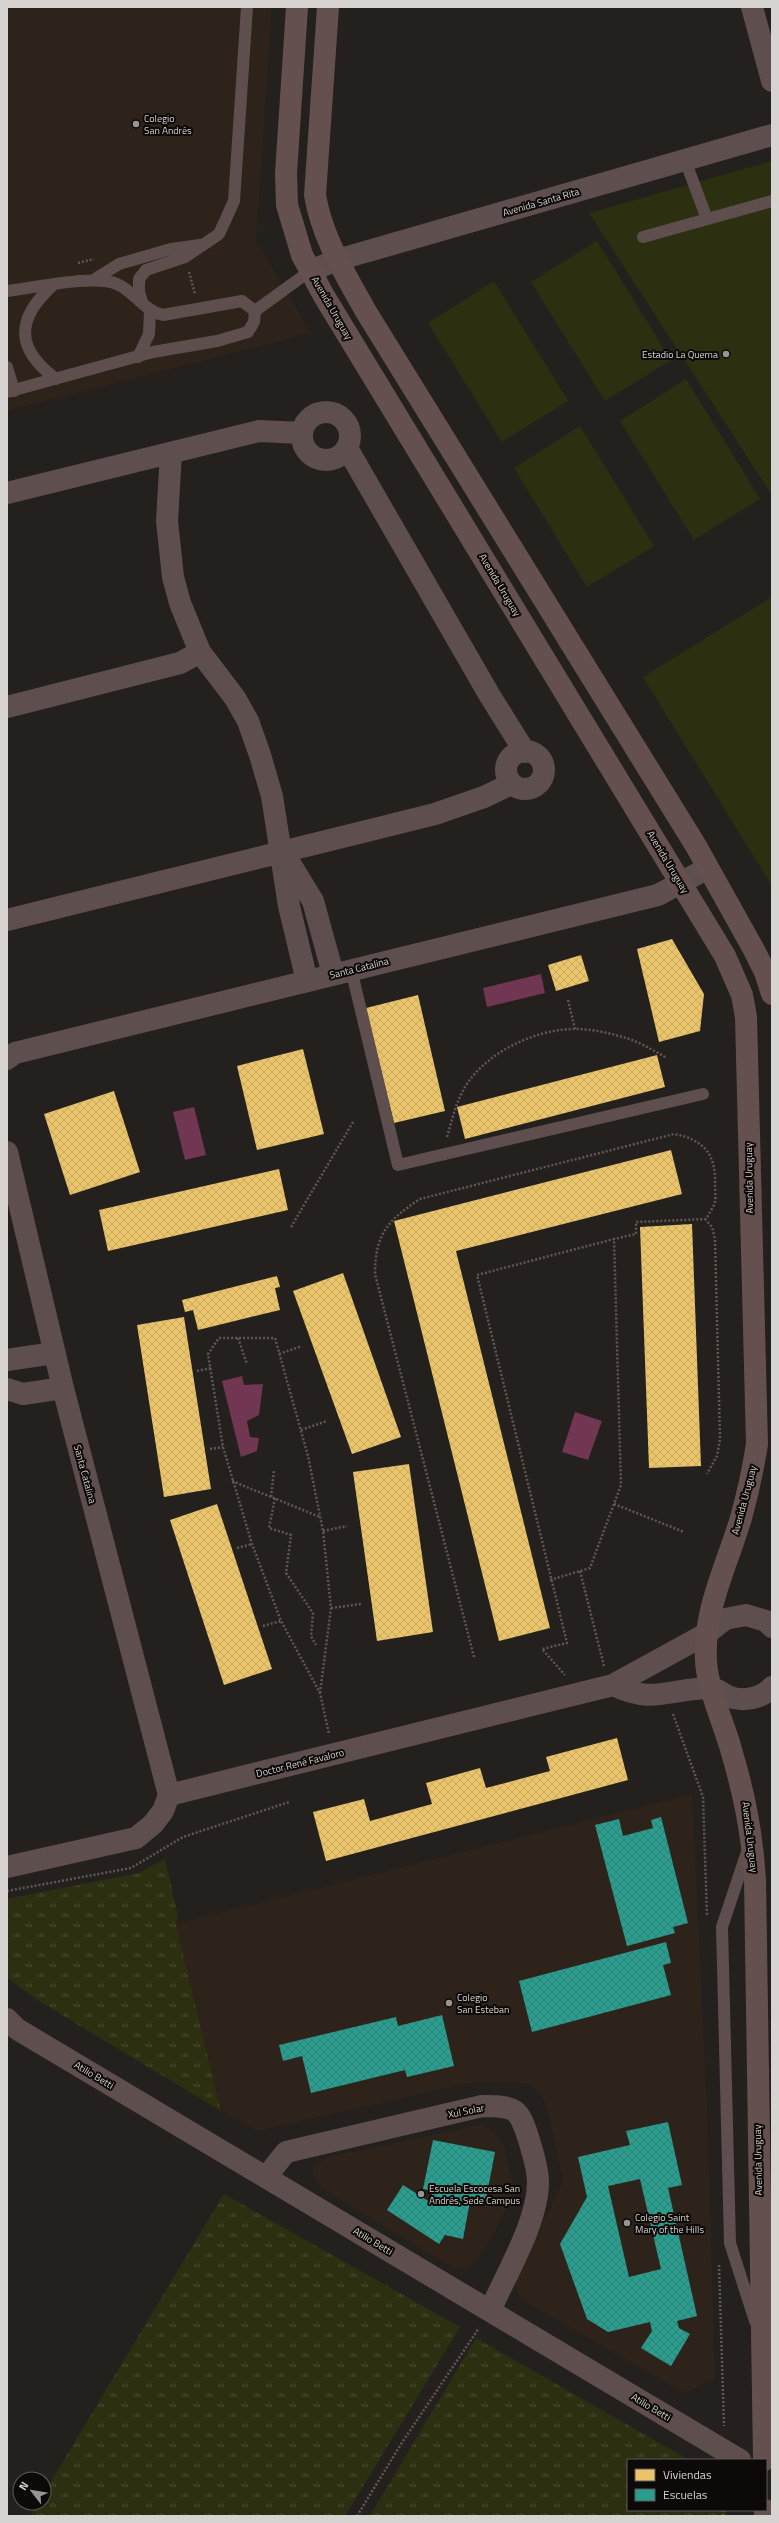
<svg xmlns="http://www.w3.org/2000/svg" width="779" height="2523" viewBox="0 0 779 2523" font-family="'Titillium Web',sans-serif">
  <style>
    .built { fill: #2d231b }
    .grass { fill: url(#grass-tufts) }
    .park { fill: #2d3010 }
    .water { fill: #713651 }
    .homes { fill: url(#homes-cross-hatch) }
    .schools { fill: url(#schools-cross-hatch); fill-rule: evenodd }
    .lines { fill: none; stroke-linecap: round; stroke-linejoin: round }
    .path { stroke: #625756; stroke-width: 2.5; stroke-dasharray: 2 2; stroke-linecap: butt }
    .lane { stroke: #5e4f4e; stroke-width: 12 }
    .street { stroke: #5e4f4e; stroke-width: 22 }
    .secondary { stroke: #64504f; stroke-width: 22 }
    .poi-dot { fill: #989491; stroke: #0c0908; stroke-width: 1.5 }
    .labels { text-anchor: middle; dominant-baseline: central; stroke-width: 4; stroke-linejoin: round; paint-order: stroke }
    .poi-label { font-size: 10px; fill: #d7d3d0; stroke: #0c0908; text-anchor: start }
    .street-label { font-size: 10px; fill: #d7d3d0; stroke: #0c0908 }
  </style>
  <defs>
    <pattern id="grass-tufts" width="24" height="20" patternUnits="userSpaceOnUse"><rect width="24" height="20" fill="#2d3010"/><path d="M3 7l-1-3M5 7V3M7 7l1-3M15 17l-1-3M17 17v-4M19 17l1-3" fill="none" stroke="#4b4d32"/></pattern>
    <pattern id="homes-cross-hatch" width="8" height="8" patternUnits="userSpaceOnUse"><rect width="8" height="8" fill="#e9c46a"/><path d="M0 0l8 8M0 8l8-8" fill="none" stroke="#c7a961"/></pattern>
    <pattern id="schools-cross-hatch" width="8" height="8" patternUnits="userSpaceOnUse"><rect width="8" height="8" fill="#2a9d8f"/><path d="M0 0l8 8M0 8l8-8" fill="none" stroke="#318177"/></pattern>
  </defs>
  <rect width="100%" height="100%" fill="#23201d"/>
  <path class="built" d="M7,7H272L256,241L311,333L7,411Z
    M692,1794L707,2105L715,2379L684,2393L525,2302L517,2292L515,2282L563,2180L549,2116L544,2100L535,2088L525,2083H470L257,2131L221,2111L176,1924Z
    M484,2124L497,2135L504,2146L513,2184L511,2198L495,2231L476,2261L466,2268H455L446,2264L324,2190L313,2177L312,2170L317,2163L328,2157Z"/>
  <path class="grass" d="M165,1859L178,1916L176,1925L221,2111L34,1998L7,1977V1899L139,1873Z
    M224,2194L460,2327L345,2516H30L38,2503H44V2493Z
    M476,2338L689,2460H628V2510H727V2516H370Z"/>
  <path class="park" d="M772,161V495L589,213Z
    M597,241L671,360L605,401L531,282Z
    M494,281L568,401L502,442L428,323Z
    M686,379L760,499L694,540L620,421Z
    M580,426L654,546L587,587L514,468Z
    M772,597V886L643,677Z"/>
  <path class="water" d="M541,974L545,993L487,1007L483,988Z
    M194,1107L206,1155L185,1160L173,1112Z
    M242,1376L244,1385L263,1384L259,1415L247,1421L250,1437L259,1438L257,1451L241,1457L222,1381Z
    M575,1412L602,1421L588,1460L562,1452Z"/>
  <path class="homes" d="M672,939L704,994L700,1031L659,1042L637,949Z
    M581,955L589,981L556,991L548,965Z
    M418,995L445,1111L394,1123L366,1008Z
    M303,1049L324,1134L257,1150L237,1066Z
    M657,1055L665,1087L465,1139L457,1107Z
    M114,1091L140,1172L70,1195L44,1114Z
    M671,1150L682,1194L456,1251L550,1628L499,1641L394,1221Z
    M279,1169L288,1210L108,1251L99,1210Z
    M692,1224L701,1466L649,1468L640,1227Z
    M343,1273L401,1437L352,1454L293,1291Z
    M277,1276L280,1287L275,1288L280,1310L198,1330L193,1310L185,1312L182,1300Z
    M184,1317L211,1489L164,1497L137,1325Z
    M409,1464L433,1632L377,1641L353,1472Z
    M217,1504L272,1669L224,1685L170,1520Z
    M617,1738L628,1780L326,1861L313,1812L364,1799L370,1821L432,1804L426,1783L480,1768L486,1788L550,1771L546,1757Z"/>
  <path class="schools" d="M661,1817L688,1923L673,1927L675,1933L627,1946L595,1825L619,1819L623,1836L653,1828L651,1820Z
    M666,1942L671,1963L663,1965L671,1995L532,2032L519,1981Z
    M442,2015L454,2066L407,2077L405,2070L311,2093L302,2056L283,2061L279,2045L396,2017L398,2026Z
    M668,2122L682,2185L668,2188L697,2316L677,2321L679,2328L690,2334L671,2366L641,2348L652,2331L650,2322L608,2332L587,2319L560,2244L587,2197L578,2157L630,2145L626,2131ZM640,2179L661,2269L629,2277L608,2186Z
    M433,2140L495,2152L486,2199L471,2196L463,2239L445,2235L439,2244L387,2210L403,2185L430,2202L433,2191L423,2189Z"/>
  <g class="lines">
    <path class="path" d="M78,263L94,259
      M189,272L195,294
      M568,1000L575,1029
      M447,1137C453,1117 457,1097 469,1081C491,1050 538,1029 575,1029C592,1029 610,1033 626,1038C640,1042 654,1051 667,1058
      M705,1219L712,1227L715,1239L720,1439L717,1456L707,1474
      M291,1227L353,1122
      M238,1338L247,1364
      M279,1354L302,1346
      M197,1371L211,1368
      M301,1430L327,1421
      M210,1449L223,1447
      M232,1481L320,1517
      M271,1497L274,1470
      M275,1498L269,1528L291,1535L286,1573L313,1613L311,1636L316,1645
      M614,1504L684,1532
      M323,1531L347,1526
      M237,1548L252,1544
      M580,1571L604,1666
      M550,1580L590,1568L621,1485L614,1239L477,1275L567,1643L542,1649L565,1675
      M331,1608L361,1604
      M263,1626L281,1621
      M474,1657L375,1274C375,1234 388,1220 420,1199L674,1134C702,1139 716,1153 715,1183C715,1189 716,1196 715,1202C713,1208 709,1214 706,1219L636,1222V1234L614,1239
      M320,1693L331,1608L323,1531L308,1456L275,1338H219L208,1354L223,1447L252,1544L281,1621L320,1693L329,1734
      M673,1714L703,1797L707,1916
      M7,1891L131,1868L183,1837L289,1802
      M719,2265L724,2426
      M357,2516L403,2441L479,2328
      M723,2516V2510"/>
    <path class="lane" d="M685,160L707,219
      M643,237L772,201
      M95,279L119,264L171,249L200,245
      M52,286C15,320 16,349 56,379
      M7,291C33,288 95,274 117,284C135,292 144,311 163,315L242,301L255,311L254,322L248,332L217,341L153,352L7,392
      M142,302L139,292V279L146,270L185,257L219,234L234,201L247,7
      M255,311L310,271
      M138,357L149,334L150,311
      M7,367L14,391
      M351,969L398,1165L703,1094
      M748,1849L722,1927L730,2243L755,2321"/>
    <path class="street" d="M752,7L772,81
      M310,271L337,260L772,135
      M302 436a24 24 0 1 1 48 0a24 24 0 1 1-48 0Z
      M347,448L490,696L525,752
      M171,453L167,521L173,577L180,603L200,652L235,698L248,721L260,755L272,796L289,906L307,981
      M7,493L259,431L302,433
      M7,707L180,663L200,652
      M506 770a19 19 0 1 1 38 0a19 19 0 1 1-38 0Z
      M286,857L313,901L333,974
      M7,920L435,814L484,797L511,784
      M7,1059L15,1053L658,895L708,868
      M7,1152L63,1388L169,1795
      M7,1360L54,1353
      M7,1389L23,1394L63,1388
      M772,1627L766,1621L746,1615L725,1619L706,1634L613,1685C653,1705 671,1688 711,1688C717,1688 724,1695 730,1697C743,1702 763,1698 772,1687
      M169,1795L613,1685
      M7,1867L136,1838L153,1824L163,1811L169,1795
      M7,2019L17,2029L740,2460
      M266,2177L286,2152L482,2106C516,2106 519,2108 529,2140C533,2154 538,2168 538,2182C538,2222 506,2274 490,2311"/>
    <path class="secondary" d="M297,7L286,173L287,205L302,255L324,296L725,956L742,995L746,1017L757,1444C753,1469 748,1493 741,1518C727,1565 703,1611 706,1661C707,1686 723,1722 730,1746C744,1793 752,1831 755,1880L764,2460
      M328,7L315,195C322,237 344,272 365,310L696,846L754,950L765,972L772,994
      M765,2510V2516"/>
  </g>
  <g class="poi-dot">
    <circle cx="136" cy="124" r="4"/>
    <circle cx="726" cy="354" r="4"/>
    <circle cx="449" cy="2003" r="4"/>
    <circle cx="421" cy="2194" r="4"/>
    <circle cx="627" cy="2223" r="4"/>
  </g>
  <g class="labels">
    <g class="poi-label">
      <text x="144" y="118">Colegio<tspan x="144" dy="12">San Andrés</tspan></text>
      <text x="718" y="354" text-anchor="end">Estadio La Quema</text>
      <text x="457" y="1997">Colegio<tspan x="457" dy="12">San Esteban</tspan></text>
      <text x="429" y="2188">Escuela Escocesa San<tspan x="429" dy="12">Andrés, Sede Campus</tspan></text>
      <text x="635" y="2217">Colegio Saint<tspan x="635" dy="12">Mary of the Hills</tspan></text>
    </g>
    <g class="street-label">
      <text transform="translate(541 202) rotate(-16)">Avenida Santa Rita</text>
      <text transform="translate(332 308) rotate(60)">Avenida Uruguay</text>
      <text transform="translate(500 585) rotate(59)">Avenida Uruguay</text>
      <text transform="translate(668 862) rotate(59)">Avenida Uruguay</text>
      <text transform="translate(359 968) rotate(-14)">Santa Catalina</text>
      <text transform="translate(749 1178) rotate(-91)">Avenida Uruguay</text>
      <text transform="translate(85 1474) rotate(75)">Santa Catalina</text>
      <text transform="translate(744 1500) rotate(-75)">Avenida Uruguay</text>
      <text transform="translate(300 1763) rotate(-14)">Doctor René Favaloro</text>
      <text transform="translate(750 1837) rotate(83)">Avenida Uruguay</text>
      <text transform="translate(94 2075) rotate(31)">Atilio Betti</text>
      <text transform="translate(466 2111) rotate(-11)">Xul Solar</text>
      <text transform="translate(758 2160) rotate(-91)">Avenida Uruguay</text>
      <text transform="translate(373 2241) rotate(31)">Atilio Betti</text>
      <text transform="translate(651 2407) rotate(31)">Atilio Betti</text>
    </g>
  </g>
  <rect width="779" height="2523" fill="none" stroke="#d7d3d0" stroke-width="16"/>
  <rect x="627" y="2459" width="140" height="52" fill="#0c0908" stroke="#5d5a58"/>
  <rect x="635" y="2469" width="20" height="12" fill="#e9c46a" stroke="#5d5a58"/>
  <text x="663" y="2479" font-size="12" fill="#d7d3d0">Viviendas</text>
  <rect x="635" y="2489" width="20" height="12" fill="#2a9d8f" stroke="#5d5a58"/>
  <text x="663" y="2499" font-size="12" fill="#d7d3d0">Escuelas</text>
  <g transform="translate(32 2491) rotate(301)"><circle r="19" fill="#0c0908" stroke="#5d5a58"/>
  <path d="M0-3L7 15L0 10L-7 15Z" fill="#989491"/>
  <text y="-6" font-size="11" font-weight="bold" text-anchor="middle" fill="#d7d3d0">N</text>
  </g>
</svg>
